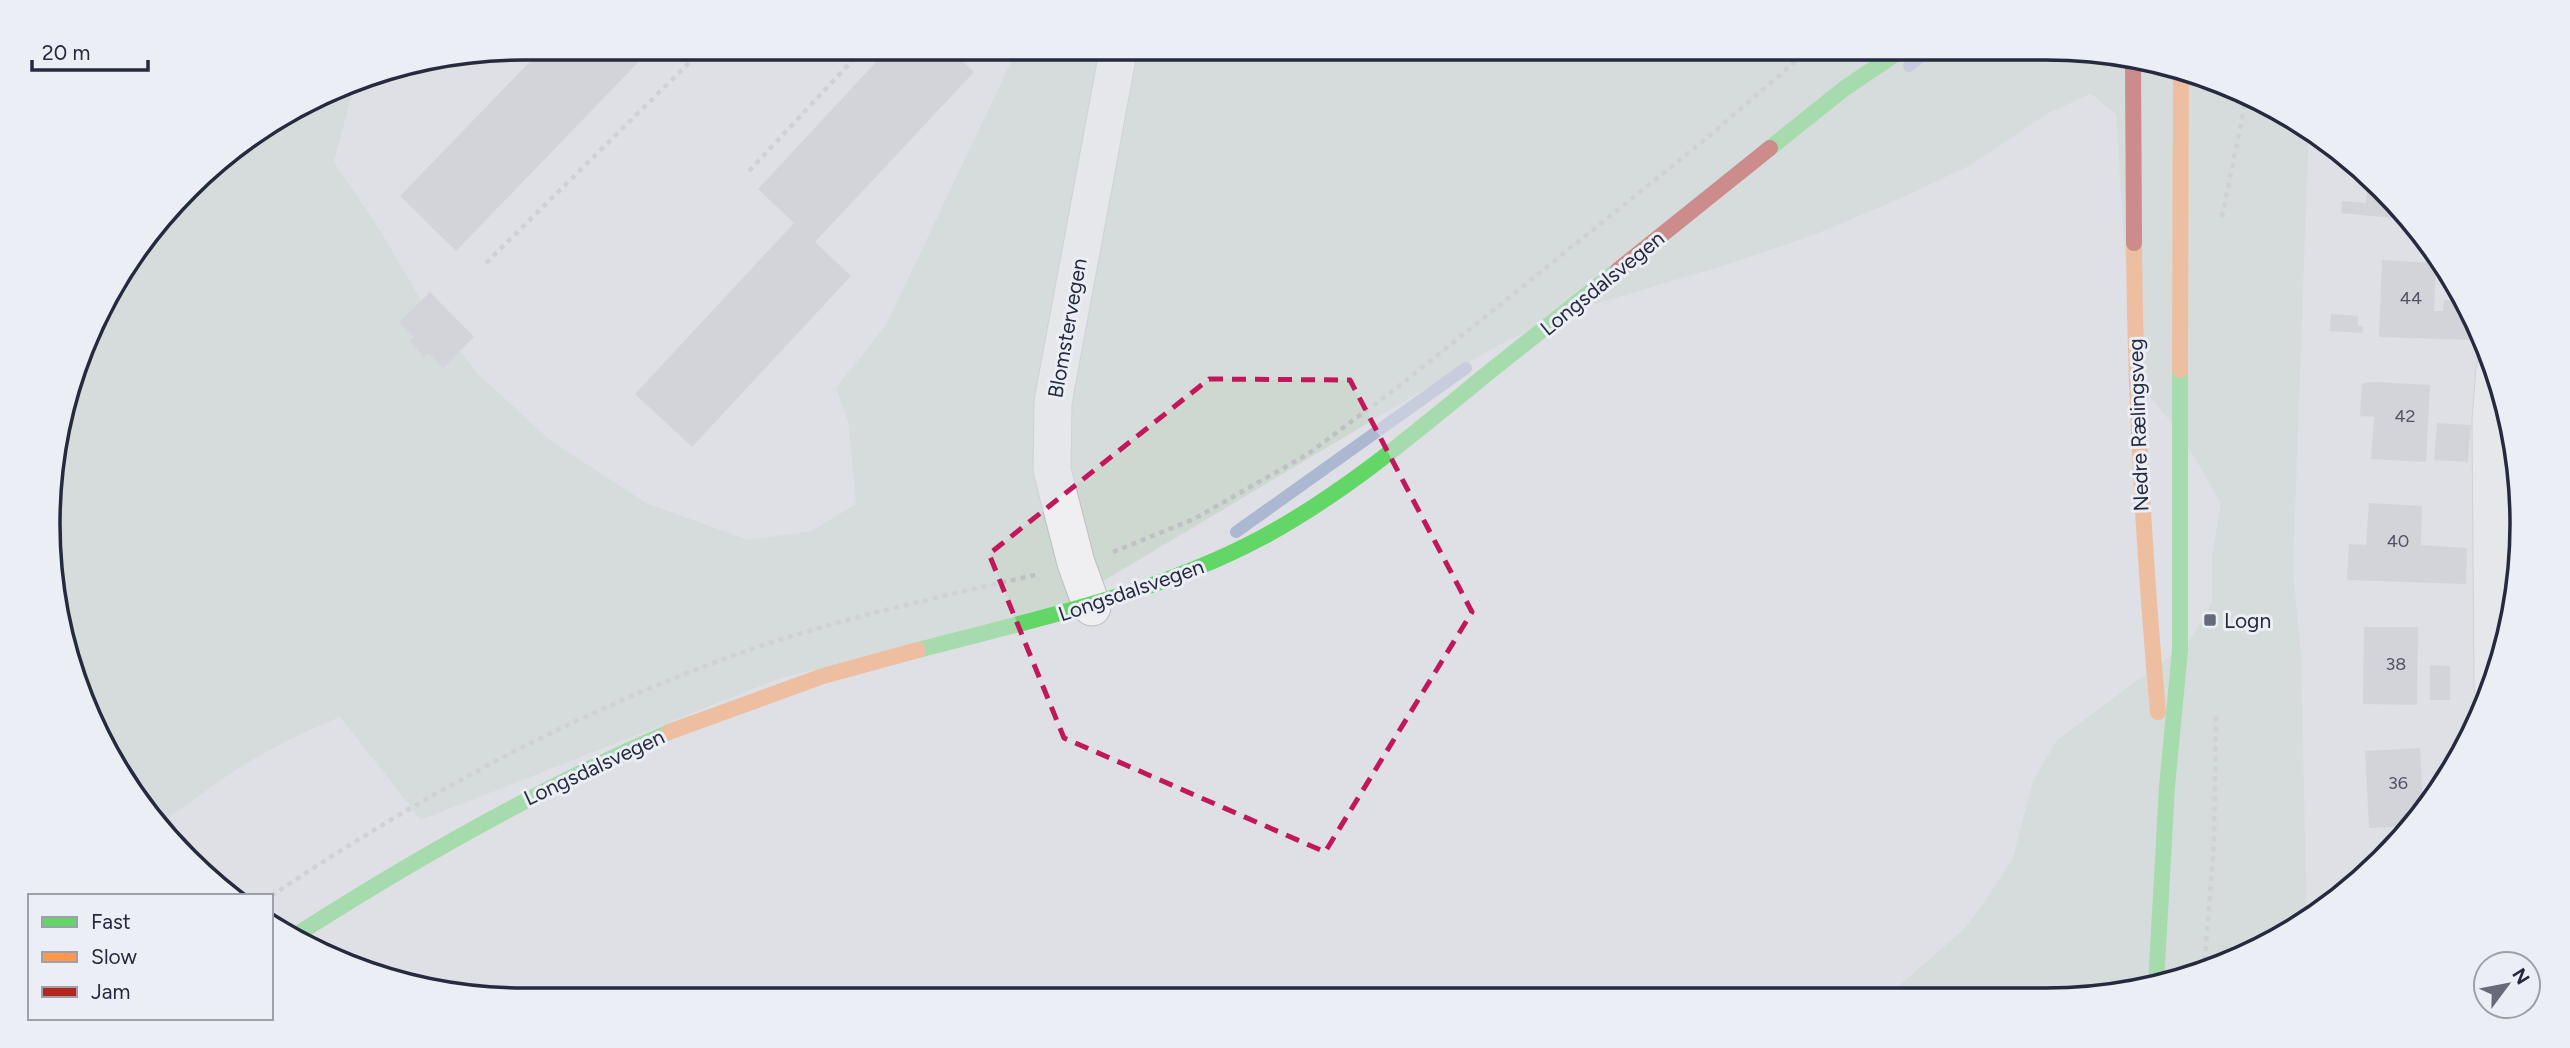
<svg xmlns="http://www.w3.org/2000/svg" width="2570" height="1048" viewBox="0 0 2570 1048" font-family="Figtree,sans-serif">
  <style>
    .green { fill: #cdd8d0 }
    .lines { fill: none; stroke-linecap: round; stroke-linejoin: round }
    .stream { stroke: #acb7d1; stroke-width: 12 }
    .building { fill: #c5c6cc }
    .street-casing { stroke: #bdbec3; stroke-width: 39 }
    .path { stroke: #bfbfc5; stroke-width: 4.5; stroke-dasharray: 5 5; stroke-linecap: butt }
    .street { stroke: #efeff2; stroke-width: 37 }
    .fast { stroke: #63d668; stroke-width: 16 }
    .slow { stroke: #ff974d; stroke-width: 16 }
    .jam { stroke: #b3261e; stroke-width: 16 }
    .marked { fill: none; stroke: #c2185b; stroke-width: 5; stroke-dasharray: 14 9; stroke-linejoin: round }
    .poi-dot { fill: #676a78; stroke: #eceef5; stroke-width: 2.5 }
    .labels { text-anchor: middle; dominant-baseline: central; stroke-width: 6; stroke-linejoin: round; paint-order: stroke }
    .number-label { font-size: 18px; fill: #505363 }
    .street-label { font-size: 21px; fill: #262a3e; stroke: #eceef5 }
    .poi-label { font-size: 21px; fill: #262a3e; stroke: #eceef5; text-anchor: start }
    .rim { fill: none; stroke: #262a3e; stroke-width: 3.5 }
  </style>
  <rect width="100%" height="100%" fill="#dfe0e5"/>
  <path class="green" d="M1018,47H2046L2199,72L2284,111L2309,129L2293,569L2301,652L2307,916L2229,964L2109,997H1886L1964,929L1983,904L2012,860L2033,781L2057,740L2188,643L2212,603V556L2221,503L2183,438L2132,373L2116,114L2091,94L2048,113L1971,165L1897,200L1816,234L1732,263L1565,313L1497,346L1053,611L781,678L421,820L340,717C299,734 258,754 221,780C200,795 181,810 159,822L127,789L83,706L56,617L51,461L73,370L111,286L210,165L286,111L359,78L355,83L334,162L380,230L421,300L478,374L550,440L648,504L749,540L811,531L856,504L848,421L836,388L886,325Z"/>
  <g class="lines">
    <path class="stream" d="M1909,66L1934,47
      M1236,532L1466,368"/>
  </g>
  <path class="building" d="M544,47H653L456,251L400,196Z
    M890,47H948L974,72L815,242L851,276L692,447L635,394L794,223L758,189Z
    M2367,187L2381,188L2411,220L2341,213L2342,201L2366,203Z
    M2382,260L2436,263L2434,311H2443L2444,300L2466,301L2475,318L2474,340L2379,337Z
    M430,292L474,337L443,368L428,353L424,357L409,341L414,337L399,322Z
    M2331,314L2358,316V326H2363L2362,333L2330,331Z
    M2376,382L2430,385L2426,462L2371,459L2374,417L2360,416L2362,383Z
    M2437,423L2471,425L2468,462L2434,460Z
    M2369,503L2422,506L2421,545L2467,548L2466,584L2347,580L2349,544L2366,545Z
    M2364,627H2418L2417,705L2363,704Z
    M2430,665L2450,666V700H2430Z
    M2420,748L2423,811L2410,826L2369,828L2365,751Z
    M2434,785H2444L2435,798Z"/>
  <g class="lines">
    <defs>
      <path id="street" d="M1092,607L1076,563L1052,470L1053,402L1119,47
        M2493,687L2491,421L2495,369"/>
    </defs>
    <use href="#street" class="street-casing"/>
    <path class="path" d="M749,171L865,47
      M2222,217L2247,94
      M486,263L697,55L700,47
      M1113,552L1194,519L1308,454L1403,383L1708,137L1812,47
      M271,896C421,795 580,709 752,649C845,617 943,596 1039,574
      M2204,971L2214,841L2216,715"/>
    <use href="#street" class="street"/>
    <path class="fast" d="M1770,148L1845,88L1906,47
      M918,650C1035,619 1154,595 1261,538C1338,497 1405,441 1472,386C1520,347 1569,309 1618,270
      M296,935C416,858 538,789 669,732
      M2156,984L2167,787L2180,650V370"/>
    <path class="slow" d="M2134,243C2135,400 2144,556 2158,712
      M2180,370L2181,69
      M669,732L823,676L918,650"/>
    <path class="jam" d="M2133,62L2134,243
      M1618,270L1770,148"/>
  </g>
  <path d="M0 0H2570V1048H0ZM1209,379L1350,380L1472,612L1325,852L1064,738L989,554Z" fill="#dfe0e5" fill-opacity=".55" fill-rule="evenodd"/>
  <path class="marked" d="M1209,379L1350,380L1472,612L1325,852L1064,738L989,554Z"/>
  <rect class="poi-dot" x="2203" y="613" width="14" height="14" rx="3.5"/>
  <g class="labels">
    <g class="number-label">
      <text x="2411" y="298">44</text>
      <text x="2405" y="416">42</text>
      <text x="2398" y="541">40</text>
      <text x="2396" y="664">38</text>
      <text x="2398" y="783">36</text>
    </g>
    <g class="street-label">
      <text transform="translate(1602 283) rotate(-39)">Longsdalsvegen</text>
      <text transform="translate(1067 328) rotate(-80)">Blomstervegen</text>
      <text transform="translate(2138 425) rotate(-92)">Nedre Rælingsveg</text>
      <text transform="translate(1131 590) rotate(-19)">Longsdalsvegen</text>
      <text transform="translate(594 767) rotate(-25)">Longsdalsvegen</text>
    </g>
    <g class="poi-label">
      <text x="2224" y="620">Logn</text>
    </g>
  </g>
  <path d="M0 0H2570V1048H0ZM524 60H2046A464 464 0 0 1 2510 524V524A464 464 0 0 1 2046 988H524A464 464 0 0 1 60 524V524A464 464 0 0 1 524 60Z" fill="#eceef5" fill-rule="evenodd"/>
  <path class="rim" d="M524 60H2046A464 464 0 0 1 2510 524V524A464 464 0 0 1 2046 988H524A464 464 0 0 1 60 524V524A464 464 0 0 1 524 60Z"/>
  <rect x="28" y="894" width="245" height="126" fill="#eceef5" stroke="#9da0ac" stroke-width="2"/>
  <rect x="42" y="917" width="35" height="10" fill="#63d668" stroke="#9da0ac" stroke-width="2"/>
  <text x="91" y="929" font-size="21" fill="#262a3e">Fast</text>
  <rect x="42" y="952" width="35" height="10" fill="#ff974d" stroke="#9da0ac" stroke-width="2"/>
  <text x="91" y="964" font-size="21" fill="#262a3e">Slow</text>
  <rect x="42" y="987" width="35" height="10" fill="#b3261e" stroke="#9da0ac" stroke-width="2"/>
  <text x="91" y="999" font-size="21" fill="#262a3e">Jam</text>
  <g transform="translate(2507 985) rotate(58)"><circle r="33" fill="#eceef5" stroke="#9da0ac" stroke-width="2"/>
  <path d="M0-5L12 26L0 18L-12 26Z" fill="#676a78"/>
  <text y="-10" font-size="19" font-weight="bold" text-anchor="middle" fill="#262a3e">N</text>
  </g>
  <path d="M32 60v10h116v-10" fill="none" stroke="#262a3e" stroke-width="3.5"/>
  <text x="42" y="60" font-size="21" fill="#262a3e" stroke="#eceef5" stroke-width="5" paint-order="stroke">20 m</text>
</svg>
